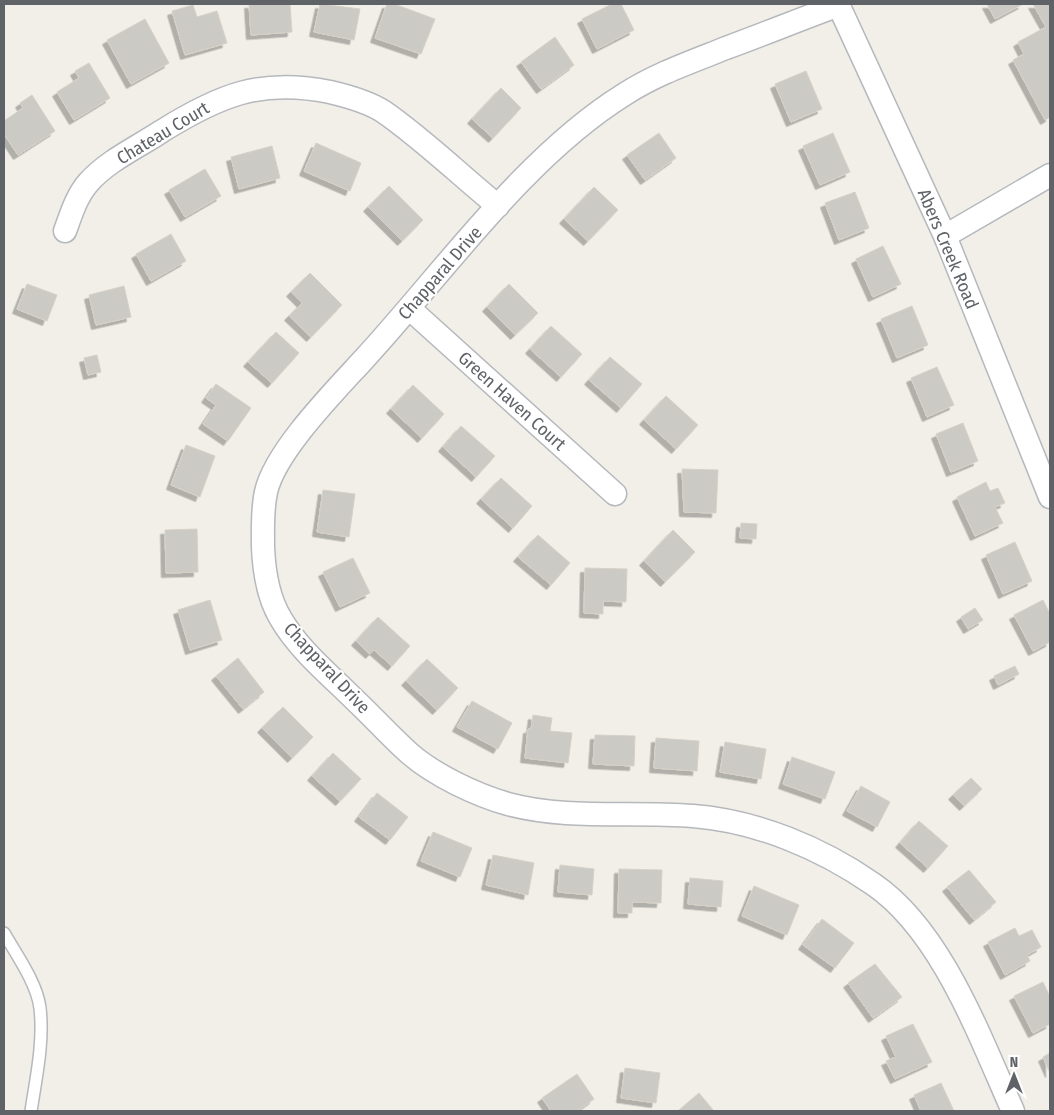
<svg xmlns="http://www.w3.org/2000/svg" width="1054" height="1115" viewBox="0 0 1054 1115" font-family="'Fira Sans Condensed',sans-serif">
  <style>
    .building { fill: #cccac5; stroke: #d6d1c6; filter: url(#shadow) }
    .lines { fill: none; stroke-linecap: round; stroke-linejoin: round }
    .service-casing { stroke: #b5b8bc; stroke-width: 14 }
    .minor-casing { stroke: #b5b8bc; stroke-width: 25 }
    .service { stroke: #fff; stroke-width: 11 }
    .minor { stroke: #fff; stroke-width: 22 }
    .labels { text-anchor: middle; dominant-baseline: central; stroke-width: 4; stroke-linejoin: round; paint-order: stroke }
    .street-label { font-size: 18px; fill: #5f6368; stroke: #fff }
  </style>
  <defs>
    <filter id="shadow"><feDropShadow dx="-4.5" dy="4.5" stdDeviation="0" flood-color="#0004"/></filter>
  </defs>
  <rect width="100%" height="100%" fill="#f1efe8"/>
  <path class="building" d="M249,4H290L292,32L251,35Z
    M320,4L360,9L354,40L314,32Z
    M387,4H394L435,19L421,54L375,38Z
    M612,4H621L634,30L597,49L582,19Z
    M987,4H1023L995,19Z
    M1033,4H1050V117L1045,120L1013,60L1024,54L1018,42L1046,27Z
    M193,5L197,17L217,11L227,43L185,55L172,11Z
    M145,19L169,63L131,84L107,40Z
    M555,37L574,65L541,89L521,62Z
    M89,63L110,98L74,120L57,92L79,78L75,71Z
    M806,71L822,109L791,122L775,84Z
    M501,88L521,108L493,138L472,119Z
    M32,95L55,131L18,155L4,134V121L23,108L20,103Z
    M659,133L676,158L645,180L627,155Z
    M833,133L850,172L820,185L803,146Z
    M316,143L361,163L350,191L304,171Z
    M272,146L280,178L239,189L231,157Z
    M205,169L221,196L185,217L169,190Z
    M389,186L423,220L402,241L368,207Z
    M594,187L618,210L588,241L564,219Z
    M855,192L869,228L839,240L825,203Z
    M171,234L186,261L151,281L136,254Z
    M883,246L901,284L873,297L856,259Z
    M310,273L342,305L311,337L289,316L302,303L291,292Z
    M27,284L57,295L47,321L17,309Z
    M509,284L538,313L515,335L487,307Z
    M124,286L131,317L96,325L89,295Z
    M912,306L928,345L897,358L881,319Z
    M551,326L582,354L561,377L530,349Z
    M276,332L299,353L272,383L248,362Z
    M97,355L101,372L88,375L84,358Z
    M610,357L642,384L621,408L589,380Z
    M937,367L954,405L927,417L911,378Z
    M216,384L251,408L228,441L203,424L216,405L206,398Z
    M413,385L444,414L422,438L391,409Z
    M666,396L698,425L676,449L644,420Z
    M963,423L978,461L951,472L936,434Z
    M461,426L495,456L476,477L443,447Z
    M186,445L215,456L200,497L171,485Z
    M682,469L718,470L716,513L684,512Z
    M501,478L532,506L513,528L481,499Z
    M986,482L990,491L998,488L1005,503L995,507L1003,523L975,536L957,497Z
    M323,490L355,494L349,537L317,532Z
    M741,523L757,524L756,539L740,538Z
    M197,529L198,572L166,573L165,530Z
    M673,530L695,552L665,582L644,561Z
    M538,535L570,563L551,585L518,557Z
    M1015,542L1032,581L1003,594L986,555Z
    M353,558L370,593L340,607L323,572Z
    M585,568L627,569L626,602L603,601V614L584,613Z
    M210,600L222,640L190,650L178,610Z
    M1043,600L1050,614V642L1033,651L1014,615Z
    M975,608L983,620L968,629L961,617Z
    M378,617L410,646L392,666L374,650L370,654L356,641Z
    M238,658L264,692L243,709L216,676Z
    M427,659L458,688L437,710L406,681Z
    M1015,666L1019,674L998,685L994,676Z
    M472,701L512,723L498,749L457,727Z
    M283,707L313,737L292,758L262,728Z
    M533,715L552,718L550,731L572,733L568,763L525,758L528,729H531Z
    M595,735L635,736L634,766L593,764Z
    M656,738L699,741L697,771L654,768Z
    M725,742L766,749L761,779L720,772Z
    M333,753L361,779L340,801L312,776Z
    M792,757L835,772L825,799L783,784Z
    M971,778L982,789L964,806L953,795Z
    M861,786L890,802L877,827L847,811Z
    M377,793L408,817L390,840L359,817Z
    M919,821L948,846L928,868L900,843Z
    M433,832L472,848L460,877L421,861Z
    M493,855L534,863L528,895L486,885Z
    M560,865L594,869L592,895L558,892Z
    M619,869L662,870L661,903L632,902V913H618Z
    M969,870L996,902L974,920L947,887Z
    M690,878L723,881L721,907L688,904Z
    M754,886L799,905L787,935L742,916Z
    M822,919L854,943L835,968L803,945Z
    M1015,928L1019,936L1032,930L1041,947L1027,955L1030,961L1005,975L988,942Z
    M875,964L902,997L873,1018L848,983Z
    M1043,982L1050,997V1024L1033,1033L1014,996Z
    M913,1024L932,1062L895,1079L886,1061L896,1057L886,1036Z
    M1050,1053V1073L1043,1057Z
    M625,1068L660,1073L656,1103L621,1098Z
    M577,1074L594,1099L577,1111H551L542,1098Z
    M941,1083L954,1111H921L914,1095Z
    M699,1093L714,1111H678Z"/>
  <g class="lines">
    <defs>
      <path id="service" d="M4,933C16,954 37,983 40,1008C44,1042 36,1078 31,1111"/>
      <path id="minor" d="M838,4L945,236L1050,497
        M839,5C801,19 764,34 726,48C691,62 656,74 625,94C525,156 444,272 365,358C336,390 275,451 266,492C262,510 263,529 263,547C264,571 268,598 281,619C299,650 330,675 356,701C374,718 391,737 409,753C434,775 476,795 508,804C567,820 632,811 693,816C757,821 821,848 873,884C942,931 980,1038 1013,1111
        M65,231C71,215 76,197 88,183C107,161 138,147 162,131C220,95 261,78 330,92C347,96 369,102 384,112C423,139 461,176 498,206
        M945,236L1050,175
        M410,309L615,494"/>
    </defs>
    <use href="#service" class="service-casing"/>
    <use href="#minor" class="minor-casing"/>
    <use href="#service" class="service"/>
    <use href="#minor" class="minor"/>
  </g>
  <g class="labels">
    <g class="street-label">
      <text transform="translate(163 133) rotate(-31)">Chateau Court</text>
      <text transform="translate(948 249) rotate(67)">Abers Creek Road</text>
      <text transform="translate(440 273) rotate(-49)">Chapparal Drive</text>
      <text transform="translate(512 401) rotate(42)">Green Haven Court</text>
      <text transform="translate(327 668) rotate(47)">Chapparal Drive</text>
    </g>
  </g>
  <rect width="1054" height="1115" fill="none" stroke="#5f6368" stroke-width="10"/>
  <g transform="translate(1014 1075)" stroke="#ffffff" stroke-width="4" paint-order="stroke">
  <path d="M0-4L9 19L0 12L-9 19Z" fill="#5f6368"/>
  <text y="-8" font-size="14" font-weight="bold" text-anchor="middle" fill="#5f6368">N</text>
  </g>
</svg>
